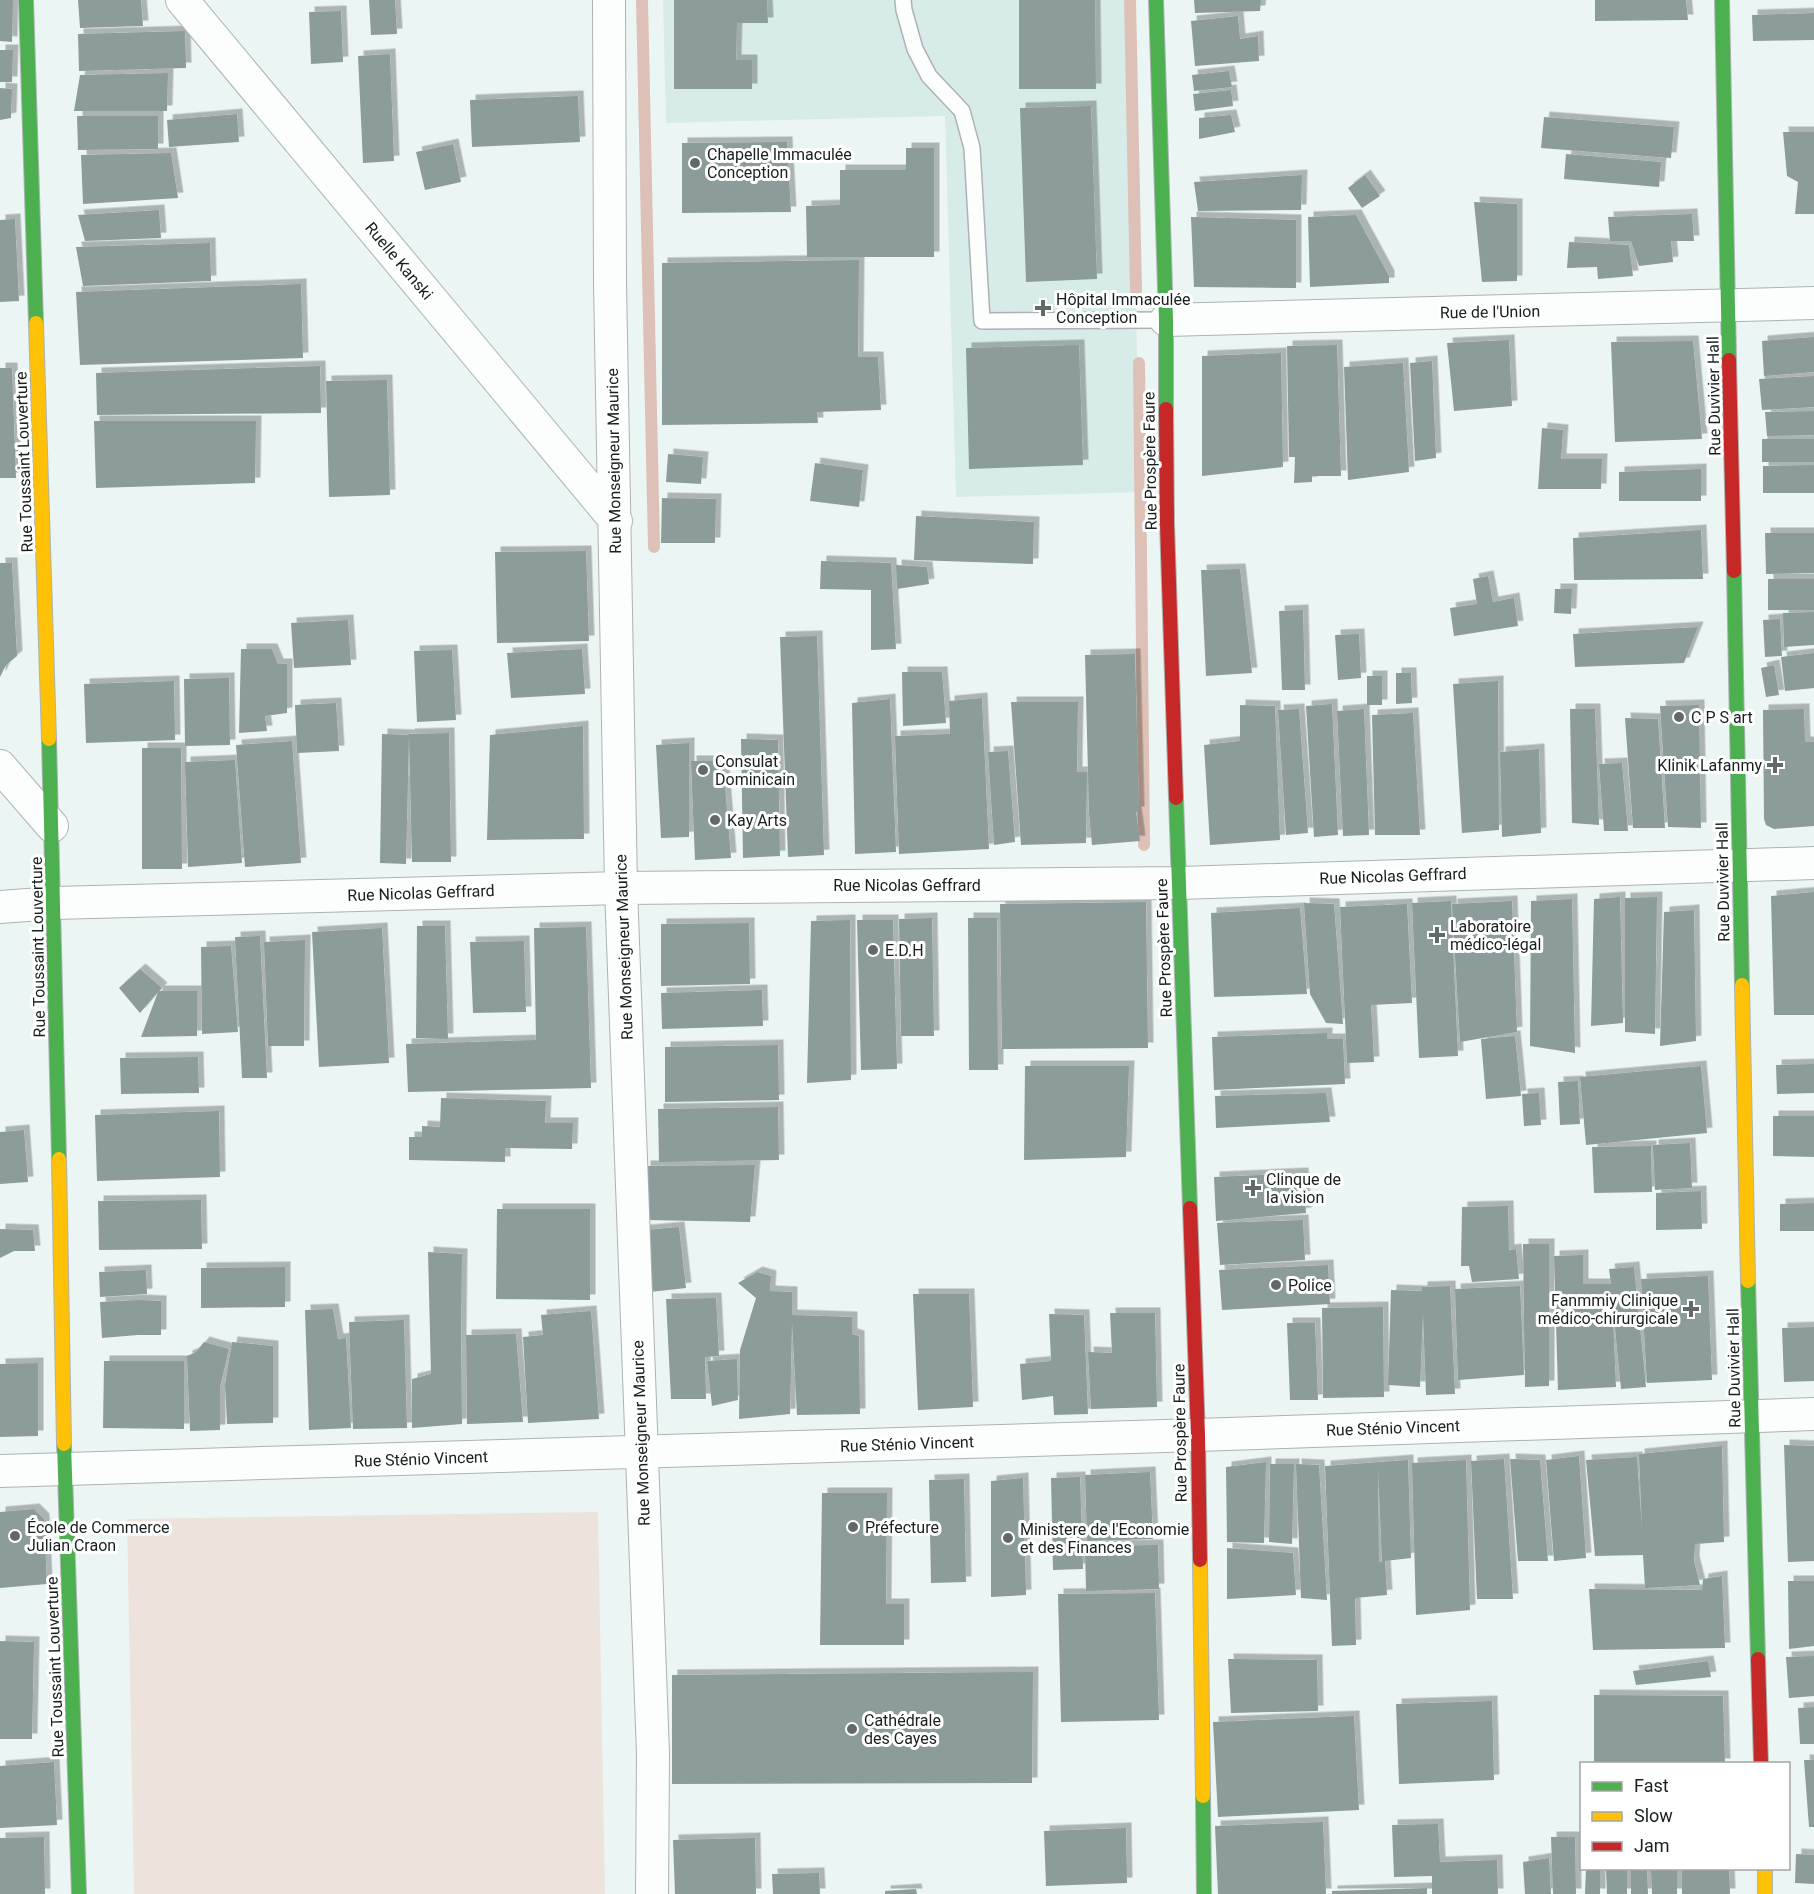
<svg xmlns="http://www.w3.org/2000/svg" width="1814" height="1894" viewBox="0 0 1814 1894" font-family="Roboto,sans-serif">
  <style>
    .built { fill: #d7ebe9 }
    .green { fill: #eee3dc }
    .lines { fill: none; stroke-linecap: round; stroke-linejoin: round }
    .stream { stroke: #dec1b6; stroke-width: 12 }
    .building { fill: #8c9c9a; fill-rule: evenodd; filter: url(#shadow) }
    .lane-casing { stroke: #acb3b3; stroke-width: 18 }
    .street-casing { stroke: #acb3b3; stroke-width: 34 }
    .fast-casing { stroke: #acb3b3; stroke-width: 16 }
    .slow-casing { stroke: #acb3b3; stroke-width: 16 }
    .jam-casing { stroke: #acb3b3; stroke-width: 16 }
    .lane { stroke: #fcfefd; stroke-width: 15 }
    .street { stroke: #fcfefd; stroke-width: 32 }
    .fast { stroke: #4caf50; stroke-width: 14 }
    .slow { stroke: #ffc107; stroke-width: 14 }
    .jam { stroke: #c62828; stroke-width: 14 }
    .poi-dot { fill: #626a69; stroke: #fff; stroke-width: 2 }
    .labels { text-anchor: middle; dominant-baseline: central; stroke-width: 6; stroke-linejoin: round; paint-order: stroke }
    .poi-label { font-size: 16px; fill: #181f1e; stroke: #fff; text-anchor: start }
    .street-label { font-size: 16px; fill: #181f1e; stroke: #fff }
  </style>
  <defs>
    <filter id="shadow"><feDropShadow dx="5.5" dy="-5.5" stdDeviation="0" flood-color="#0004"/></filter>
  </defs>
  <rect width="100%" height="100%" fill="#ebf6f4"/>
  <path class="built" d="M663,0H1127L1141,492L956,497L945,116L666,123Z"/>
  <path class="green" d="M598,1512L605,1894H134L127,1519Z"/>
  <g class="lines">
    <path class="stream" d="M642,0L654,547
      M1130,0L1136,291
      M1139,363L1144,845"/>
  </g>
  <path class="building" d="M0,0H13L12,42L0,41Z
    M78,0H141L143,26L80,28Z
    M369,0H395L397,34L371,35Z
    M674,0H767L768,23H737L736,60H752V89H674Z
    M1019,0H1095L1096,89H1019Z
    M1194,0H1261L1260,11L1195,13Z
    M1595,0H1686L1688,20L1595,21Z
    M341,11L343,62L311,64L309,12Z
    M1814,13V40L1753,41L1752,15Z
    M1238,16L1240,39L1258,36L1259,61L1195,66L1191,21Z
    M185,31L186,68L79,71L78,34Z
    M0,50H13L12,82H0Z
    M390,54L394,161L363,163L358,56Z
    M1229,71L1232,87L1194,91L1192,75Z
    M168,73L167,111H74L80,75Z
    M0,88L12,89L11,118L0,120Z
    M1231,90L1233,106L1195,111L1193,94Z
    M578,96L580,142L472,147L470,100Z
    M1091,106L1097,279L1026,282L1020,108Z
    M237,114L239,142L169,147L167,120Z
    M1231,115L1235,132L1199,139V118Z
    M77,116H158V149L78,150Z
    M1544,117L1674,127L1671,158L1541,148Z
    M1783,132H1814V214H1795L1798,182L1787,176Z
    M787,142L791,212L682,213V143Z
    M453,144L461,182L425,190L416,152Z
    M906,148H934V257H807L806,206L840,205V170H906Z
    M171,153L178,198L83,204L81,155Z
    M1566,154L1661,162L1659,187L1564,179Z
    M1302,175L1301,210L1198,211L1194,182Z
    M1365,175L1380,196L1362,208L1348,188Z
    M1474,202L1517,204V281L1482,282Z
    M159,210L161,238L85,241L78,215Z
    M1692,214L1694,241H1671L1673,262L1639,266L1631,241H1610L1608,217Z
    M1356,215L1389,276V283L1310,287L1308,217Z
    M1191,217L1296,220V288L1194,287Z
    M15,219L19,301L0,302V220Z
    M1569,242L1629,245L1633,276L1598,279L1597,267L1567,268Z
    M210,243L211,281L83,286L76,247Z
    M859,260L858,357H878L881,410L817,412L818,423L662,425V263Z
    M301,284L303,358L80,365L76,292Z
    M1814,337V372L1764,376L1762,341Z
    M1509,340L1512,406L1454,411L1447,343Z
    M1693,341L1702,439L1615,442L1611,342Z
    M1079,345L1083,465L969,469L966,348Z
    M1337,345L1341,476H1312V482L1294,483L1295,457H1289L1287,346Z
    M1281,353L1283,467L1202,476V356Z
    M1432,361L1436,458L1415,461L1410,363Z
    M1403,363L1409,472L1348,480L1344,367Z
    M320,366L321,413L97,415L96,373Z
    M0,368H12L16,478H0Z
    M1814,376V407L1762,410L1759,379Z
    M387,380L390,495L329,497L326,381Z
    M1814,411V435L1767,436L1765,412Z
    M94,421H256L255,483L96,488Z
    M1542,428L1563,430L1561,459H1602L1601,489H1538Z
    M1762,439H1814V462H1762Z
    M668,454L703,457L701,484L666,482Z
    M815,463L863,470L859,507L810,501Z
    M1814,465V493H1763V466Z
    M1701,469V501H1619V472Z
    M662,498L716,499L715,543H661Z
    M916,516L1034,522L1033,564L914,560Z
    M1701,530L1703,579L1574,580L1573,538Z
    M1765,533H1814V573L1766,574Z
    M586,551L589,641L497,643L495,552Z
    M821,561L891,563L896,649L871,650V590L820,589Z
    M0,563H12L17,656L6,665L0,677Z
    M896,565L927,567L929,584L897,589Z
    M1240,569L1252,673L1206,676L1201,570Z
    M1488,576L1493,602L1514,598L1518,626L1454,636L1450,608L1477,604L1473,579Z
    M1768,579H1814V610H1768Z
    M1555,589H1572L1571,614L1554,613Z
    M1303,610L1305,690H1282L1279,611Z
    M1814,612V645L1784,647L1783,613Z
    M1780,619L1782,656L1765,657L1763,620Z
    M348,620L351,665L294,668L291,623Z
    M1698,627L1684,663L1575,667L1573,634Z
    M1359,634L1361,678L1338,680L1335,635Z
    M817,636L824,855L788,857L780,637Z
    M241,649H272L278,664H287V713L265,716L267,731L239,733Z
    M582,649L585,694L511,698L507,653Z
    M452,650L456,720L417,722L414,651Z
    M1814,653V688L1785,691L1781,657Z
    M1135,654L1139,812H1136L1140,841L1092,845L1089,813L1085,655Z
    M1774,665L1779,695L1766,697L1761,668Z
    M902,672H942L946,723L903,726Z
    M1396,673H1411L1412,703L1396,704Z
    M1367,676H1382V705H1367Z
    M229,678L230,745L185,746L184,679Z
    M174,681L175,740L86,743L84,684Z
    M1498,681L1499,830L1462,833L1453,684Z
    M982,698L989,849L899,854L895,736L950,734L949,701Z
    M890,699L896,852L855,854L852,703Z
    M1011,702H1078L1077,772H1087L1086,843L1021,845Z
    M336,703L339,751L297,753L295,705Z
    M1332,704L1338,835L1314,837L1306,706Z
    M1240,705L1275,706L1280,840L1210,845L1204,745L1240,741Z
    M1699,705L1701,828L1668,827L1660,706Z
    M1299,709L1308,833L1286,835L1278,710Z
    M1364,709L1369,835L1343,836L1337,711Z
    M1570,709H1595L1599,825L1572,823Z
    M1804,709L1805,742H1814V826L1774,829L1766,825L1764,819L1763,710Z
    M1413,713L1420,835H1375L1372,715Z
    M1625,718L1658,719L1665,828H1633Z
    M583,726L584,839L487,840L490,735Z
    M449,733L451,862H412L409,734Z
    M382,734L409,735L406,864L380,863Z
    M741,739L778,740L780,856L743,858Z
    M292,741L301,863L245,867L236,745Z
    M689,743V837L661,838L656,745Z
    M142,748H181L182,869H142Z
    M1539,749L1541,833L1502,837L1500,752Z
    M1008,751L1015,842L994,845L988,752Z
    M235,760L242,863L188,867L185,762Z
    M691,761H723L731,858L695,860Z
    M1622,763L1628,831H1604L1599,764Z
    M1814,892V1015H1774L1771,896Z
    M1620,897L1623,1023L1591,1026L1594,899Z
    M1657,897L1655,1034L1625,1032V898Z
    M1572,899L1575,1053L1530,1046L1531,901Z
    M1451,901L1458,1056L1419,1058L1412,903Z
    M1512,901L1517,1032L1460,1042L1452,904Z
    M1146,902L1148,1048L1002,1049L1000,904Z
    M1304,903L1334,904L1343,1024L1326,1023L1310,994Z
    M1407,904L1412,1003L1371,1005L1374,1062L1347,1063L1340,907Z
    M1300,908L1307,994L1214,997L1211,913Z
    M1694,910L1696,1041L1660,1046L1664,912Z
    M932,918L934,1036H901L899,919Z
    M968,918H997L998,1070H969Z
    M850,920L851,1080L807,1083L811,921Z
    M857,920H893L897,1069L861,1070Z
    M749,923L750,984L661,986V924Z
    M417,926H445L448,1039L416,1038Z
    M586,927L591,1088L408,1092L406,1044L536,1040L534,928Z
    M382,928L389,1063L319,1067L312,932Z
    M260,936L267,1078H242L235,937Z
    M305,940L304,1046H268L264,942Z
    M524,941L526,1012L473,1013L470,942Z
    M231,946L238,1032L202,1034L201,947Z
    M140,969L162,988L159,991H197V1036L141,1037L158,992L140,1013L119,988Z
    M762,990L763,1026L662,1029L661,993Z
    M1327,1033V1039H1343L1345,1084L1214,1090L1212,1037Z
    M1515,1036L1521,1096L1486,1099L1481,1039Z
    M778,1045L779,1100L665,1102V1047Z
    M198,1057L199,1093L121,1094L120,1058Z
    M1814,1064V1093L1777,1094L1776,1065Z
    M1025,1066H1129L1126,1157L1024,1160Z
    M1701,1066L1707,1133L1586,1145L1580,1077Z
    M1578,1081L1580,1124L1560,1125L1558,1082Z
    M1326,1093L1330,1122L1216,1128L1215,1096Z
    M1539,1093L1541,1125L1524,1126L1522,1094Z
    M441,1098L546,1101L545,1123H573L572,1149L505,1148V1162L409,1160V1137H422V1126L440,1127Z
    M778,1107L779,1160L659,1162L658,1109Z
    M219,1111L220,1177L97,1181L95,1115Z
    M1773,1116H1814V1157L1773,1156Z
    M24,1130L28,1182L0,1184V1132Z
    M1690,1143L1692,1188L1655,1190L1653,1145Z
    M1651,1146L1652,1192L1594,1193L1592,1147Z
    M755,1165L750,1222L645,1220V1166Z
    M1303,1173L1306,1213L1216,1221L1214,1177Z
    M1701,1191L1702,1229L1656,1230V1193Z
    M201,1200L202,1249L99,1250L98,1201Z
    M1814,1203V1231H1780V1204Z
    M1508,1206L1509,1250L1516,1249L1519,1279L1472,1282L1469,1266H1461L1462,1207Z
    M497,1209H590V1300L496,1299Z
    M1303,1220L1305,1260L1220,1265L1217,1223Z
    M679,1227L686,1288L641,1293L634,1231Z
    M0,1229L33,1230L35,1251H14L0,1258Z
    M1523,1244H1549V1386L1525,1387Z
    M428,1252L462,1254L461,1337L462,1424L412,1428V1379L431,1374Z
    M1583,1255V1284H1611L1609,1269L1634,1267L1646,1387L1621,1389L1612,1297L1616,1387L1558,1390L1554,1256Z
    M1328,1265L1330,1304L1222,1310L1219,1270Z
    M285,1267V1307L201,1308V1268Z
    M146,1270L147,1294L100,1297L99,1272Z
    M757,1272L771,1276L770,1291L792,1292V1315L852,1317V1334L859,1336L860,1414L797,1415L792,1322L790,1414L739,1419L740,1350L756,1298L738,1283Z
    M1708,1276L1712,1380L1647,1383L1641,1279Z
    M1450,1286L1455,1394L1426,1395L1423,1313L1420,1387L1388,1385L1391,1290L1422,1291V1287Z
    M1520,1286L1524,1375L1458,1380L1455,1289Z
    M913,1294H969L973,1407L918,1410Z
    M716,1298L719,1356L705,1357L706,1399H671L666,1299Z
    M139,1300L161,1301V1335H138L102,1338L100,1302Z
    M1383,1307L1384,1397L1323,1398L1322,1308Z
    M333,1309L338,1339L346,1338L351,1428L309,1430L305,1310Z
    M591,1311L599,1419L528,1423L523,1337L543,1335L541,1315Z
    M1110,1313H1155L1157,1407L1091,1409L1088,1352L1112,1353Z
    M1049,1314L1084,1315L1088,1414L1054,1415L1053,1396L1022,1400L1020,1364L1051,1361Z
    M404,1320L407,1428L353,1429L349,1322Z
    M1287,1323H1315L1318,1400H1290Z
    M1814,1327V1381L1784,1382L1782,1328Z
    M516,1334L523,1422L467,1424L466,1335Z
    M204,1342L229,1349L220,1387V1430L190,1431L187,1356L196,1352Z
    M232,1342L273,1346V1423L227,1424L225,1384Z
    M737,1359L738,1400L712,1406L707,1361Z
    M104,1361H184V1429L103,1428Z
    M38,1363V1436L0,1437V1364Z
    M1784,1445L1814,1446V1561L1788,1562Z
    M1722,1446L1724,1542L1695,1544L1694,1561L1700,1585L1645,1588L1643,1555L1595,1556L1586,1460L1637,1457L1642,1530L1639,1454Z
    M1579,1456L1586,1558L1554,1561L1546,1460Z
    M1504,1459L1513,1599H1477L1471,1461Z
    M1510,1459L1540,1460L1548,1561H1518Z
    M1408,1460L1411,1558L1385,1561L1387,1595L1355,1598L1356,1645L1332,1646L1325,1466ZM1378,1468L1382,1562H1379Z
    M1466,1460L1470,1610L1416,1615L1412,1463Z
    M1266,1462L1264,1543L1227,1542L1226,1467Z
    M1270,1464H1294L1292,1544L1269,1542Z
    M1296,1464L1319,1465L1327,1600L1301,1598Z
    M1150,1472L1153,1539L1087,1541L1085,1475Z
    M1080,1477L1083,1569L1053,1570L1051,1478Z
    M1023,1478L1026,1595L991,1597V1481Z
    M964,1479L966,1582L931,1583L929,1480Z
    M822,1493H887L886,1604H904V1645H820Z
    M34,1509L44,1519L47,1584L0,1588V1512Z
    M1158,1545L1159,1589L1086,1591L1085,1546Z
    M1227,1548L1293,1553L1296,1595L1227,1599Z
    M1722,1576L1725,1648L1593,1650L1589,1589L1702,1590L1703,1579Z
    M1788,1581H1814V1646L1789,1649Z
    M1155,1593L1159,1720L1061,1722L1058,1594Z
    M0,1641L34,1642L32,1739H0Z
    M1814,1656V1696L1789,1698L1786,1657Z
    M1228,1659L1317,1660L1318,1711L1231,1713Z
    M1708,1661L1711,1677L1636,1685L1633,1671Z
    M1033,1672L1032,1783L672,1784V1675Z
    M1594,1695L1723,1696L1725,1764H1594Z
    M1492,1701L1494,1780L1399,1784L1396,1704Z
    M1814,1707V1744H1800L1798,1708Z
    M1354,1716L1359,1810L1218,1817L1213,1722Z
    M1804,1760H1814V1827H1809Z
    M54,1762L57,1825L0,1828V1766Z
    M1323,1822L1326,1894H1218L1215,1826Z
    M1438,1824L1440,1862L1497,1860L1498,1894H1432V1876L1394,1877L1392,1825Z
    M1126,1828L1127,1883L1046,1886L1044,1831Z
    M44,1837L45,1894H0V1838Z
    M1551,1837H1575L1576,1894H1553Z
    M755,1838L756,1894H675L673,1840Z
    M1796,1854L1814,1855V1884L1795,1883Z
    M1549,1858L1551,1894H1525L1523,1862Z
    M1586,1869H1600V1894H1585Z
    M1627,1869V1894H1607L1606,1870Z
    M1631,1869H1647L1648,1894H1631Z
    M1651,1869H1677V1894H1652Z
    M1682,1869H1729L1730,1894H1682Z
    M819,1873L820,1894H773L772,1874Z
    M1427,1888V1894H1332V1891Z
    M916,1889L917,1894H885V1891Z"/>
  <g class="lines">
    <defs>
      <path id="lane" d="M903,0L904,10L915,49L929,76L962,111L972,148L982,321L1166,320"/>
      <path id="street" d="M182,0L616,521
        M609,0L610,282L621,888L653,1754L652,1894
        M1166,320L1814,303
        M0,766L52,826
        M0,907L54,903L621,888L1179,883L1814,863
        M0,1471L1198,1435L1814,1414"/>
      <path id="fast" d="M26,0L36,323
        M1156,0L1166,320V409
        M1722,0L1729,360
        M1734,571L1742,985
        M49,739L59,1159
        M1176,798L1190,1208
        M1748,1281L1758,1659
        M64,1444L79,1894
        M1203,1796L1204,1894"/>
      <path id="slow" d="M36,323L49,739
        M1742,985L1748,1281
        M59,1159L64,1444
        M1200,1560L1203,1796
        M1765,1868V1894"/>
      <path id="jam" d="M1729,360L1734,571
        M1166,409L1167,523L1176,798
        M1190,1208L1198,1435L1200,1560
        M1758,1659L1761,1764"/>
    </defs>
    <use href="#lane" class="lane-casing"/>
    <use href="#street" class="street-casing"/>
    <use href="#fast" class="fast-casing"/>
    <use href="#slow" class="slow-casing"/>
    <use href="#jam" class="jam-casing"/>
    <use href="#lane" class="lane"/>
    <use href="#street" class="street"/>
    <use href="#fast" class="fast"/>
    <use href="#slow" class="slow"/>
    <use href="#jam" class="jam"/>
  </g>
  <g class="poi-dot">
    <circle cx="695" cy="163" r="6"/>
    <path d="M1040 299h6v6h6v6h-6v6h-6v-6h-6v-6h6z"/>
    <circle cx="1679" cy="717" r="6"/>
    <path d="M1772 756h6v6h6v6h-6v6h-6v-6h-6v-6h6z"/>
    <circle cx="703" cy="770" r="6"/>
    <circle cx="715" cy="820" r="6"/>
    <path d="M1434 926h6v6h6v6h-6v6h-6v-6h-6v-6h6z"/>
    <circle cx="873" cy="950" r="6"/>
    <path d="M1250 1179h6v6h6v6h-6v6h-6v-6h-6v-6h6z"/>
    <circle cx="1276" cy="1285" r="6"/>
    <path d="M1688 1300h6v6h6v6h-6v6h-6v-6h-6v-6h6z"/>
    <circle cx="853" cy="1527" r="6"/>
    <circle cx="15" cy="1536" r="6"/>
    <circle cx="1008" cy="1538" r="6"/>
    <circle cx="852" cy="1729" r="6"/>
  </g>
  <g class="labels">
    <g class="poi-label">
      <text x="707" y="154">Chapelle Immaculée<tspan x="707" dy="18">Conception</tspan></text>
      <text x="1056" y="299">Hôpital Immaculée<tspan x="1056" dy="18">Conception</tspan></text>
      <text x="1691" y="717">C P S art</text>
      <text x="715" y="761">Consulat<tspan x="715" dy="18">Dominicain</tspan></text>
      <text x="1762" y="765" text-anchor="end">Klinik Lafanmy</text>
      <text x="727" y="820">Kay Arts</text>
      <text x="1450" y="926">Laboratoire<tspan x="1450" dy="18">médico-légal</tspan></text>
      <text x="885" y="950">E.D.H</text>
      <text x="1266" y="1179">Clinque de<tspan x="1266" dy="18">la vision</tspan></text>
      <text x="1288" y="1285">Police</text>
      <text x="1678" y="1300" text-anchor="end">Fanmmiy Clinique<tspan x="1678" dy="18">médico-chirurgicale</tspan></text>
      <text x="27" y="1527">École de Commerce<tspan x="27" dy="18">Julian Craon</tspan></text>
      <text x="865" y="1527">Préfecture</text>
      <text x="1020" y="1529">Ministere de l'Economie<tspan x="1020" dy="18">et des Finances</tspan></text>
      <text x="864" y="1720">Cathédrale<tspan x="864" dy="18">des Cayes</tspan></text>
    </g>
    <g class="street-label">
      <text transform="translate(399 261) rotate(50)">Ruelle Kanski</text>
      <text transform="translate(1490 312) rotate(-1)">Rue de l'Union</text>
      <text transform="translate(1714 396) rotate(-91)">Rue Duvivier Hall</text>
      <text transform="translate(614 461) rotate(-91)">Rue Monseigneur Maurice</text>
      <text transform="translate(1150 461) rotate(-91)">Rue Prospère Faure</text>
      <text transform="translate(24 462) rotate(-92)">Rue Toussaint Louverture</text>
      <text transform="translate(1393 876) rotate(-2)">Rue Nicolas Geffrard</text>
      <text transform="translate(1723 882) rotate(-91)">Rue Duvivier Hall</text>
      <text x="907" y="885">Rue Nicolas Geffrard</text>
      <text transform="translate(421 893) rotate(-2)">Rue Nicolas Geffrard</text>
      <text transform="translate(38 947) rotate(-91)">Rue Toussaint Louverture</text>
      <text transform="translate(624 947) rotate(-92)">Rue Monseigneur Maurice</text>
      <text transform="translate(1164 948) rotate(-92)">Rue Prospère Faure</text>
      <text transform="translate(1734 1368) rotate(-91)">Rue Duvivier Hall</text>
      <text transform="translate(1393 1428) rotate(-2)">Rue Sténio Vincent</text>
      <text transform="translate(641 1433) rotate(-92)">Rue Monseigneur Maurice</text>
      <text transform="translate(1180 1433) rotate(-91)">Rue Prospère Faure</text>
      <text transform="translate(907 1444) rotate(-2)">Rue Sténio Vincent</text>
      <text transform="translate(421 1459) rotate(-2)">Rue Sténio Vincent</text>
      <text transform="translate(55 1667) rotate(-92)">Rue Toussaint Louverture</text>
    </g>
  </g>
  <rect x="1580" y="1762" width="210" height="108" fill="#ffffff" stroke="#a3a5a5" stroke-width="1.5"/>
  <rect x="1592" y="1782" width="30" height="9" fill="#4caf50" stroke="#a3a5a5" stroke-width="1.5"/>
  <text x="1634" y="1792" font-size="18" fill="#181f1e">Fast</text>
  <rect x="1592" y="1812" width="30" height="9" fill="#ffc107" stroke="#a3a5a5" stroke-width="1.5"/>
  <text x="1634" y="1822" font-size="18" fill="#181f1e">Slow</text>
  <rect x="1592" y="1842" width="30" height="9" fill="#c62828" stroke="#a3a5a5" stroke-width="1.5"/>
  <text x="1634" y="1852" font-size="18" fill="#181f1e">Jam</text>
</svg>
